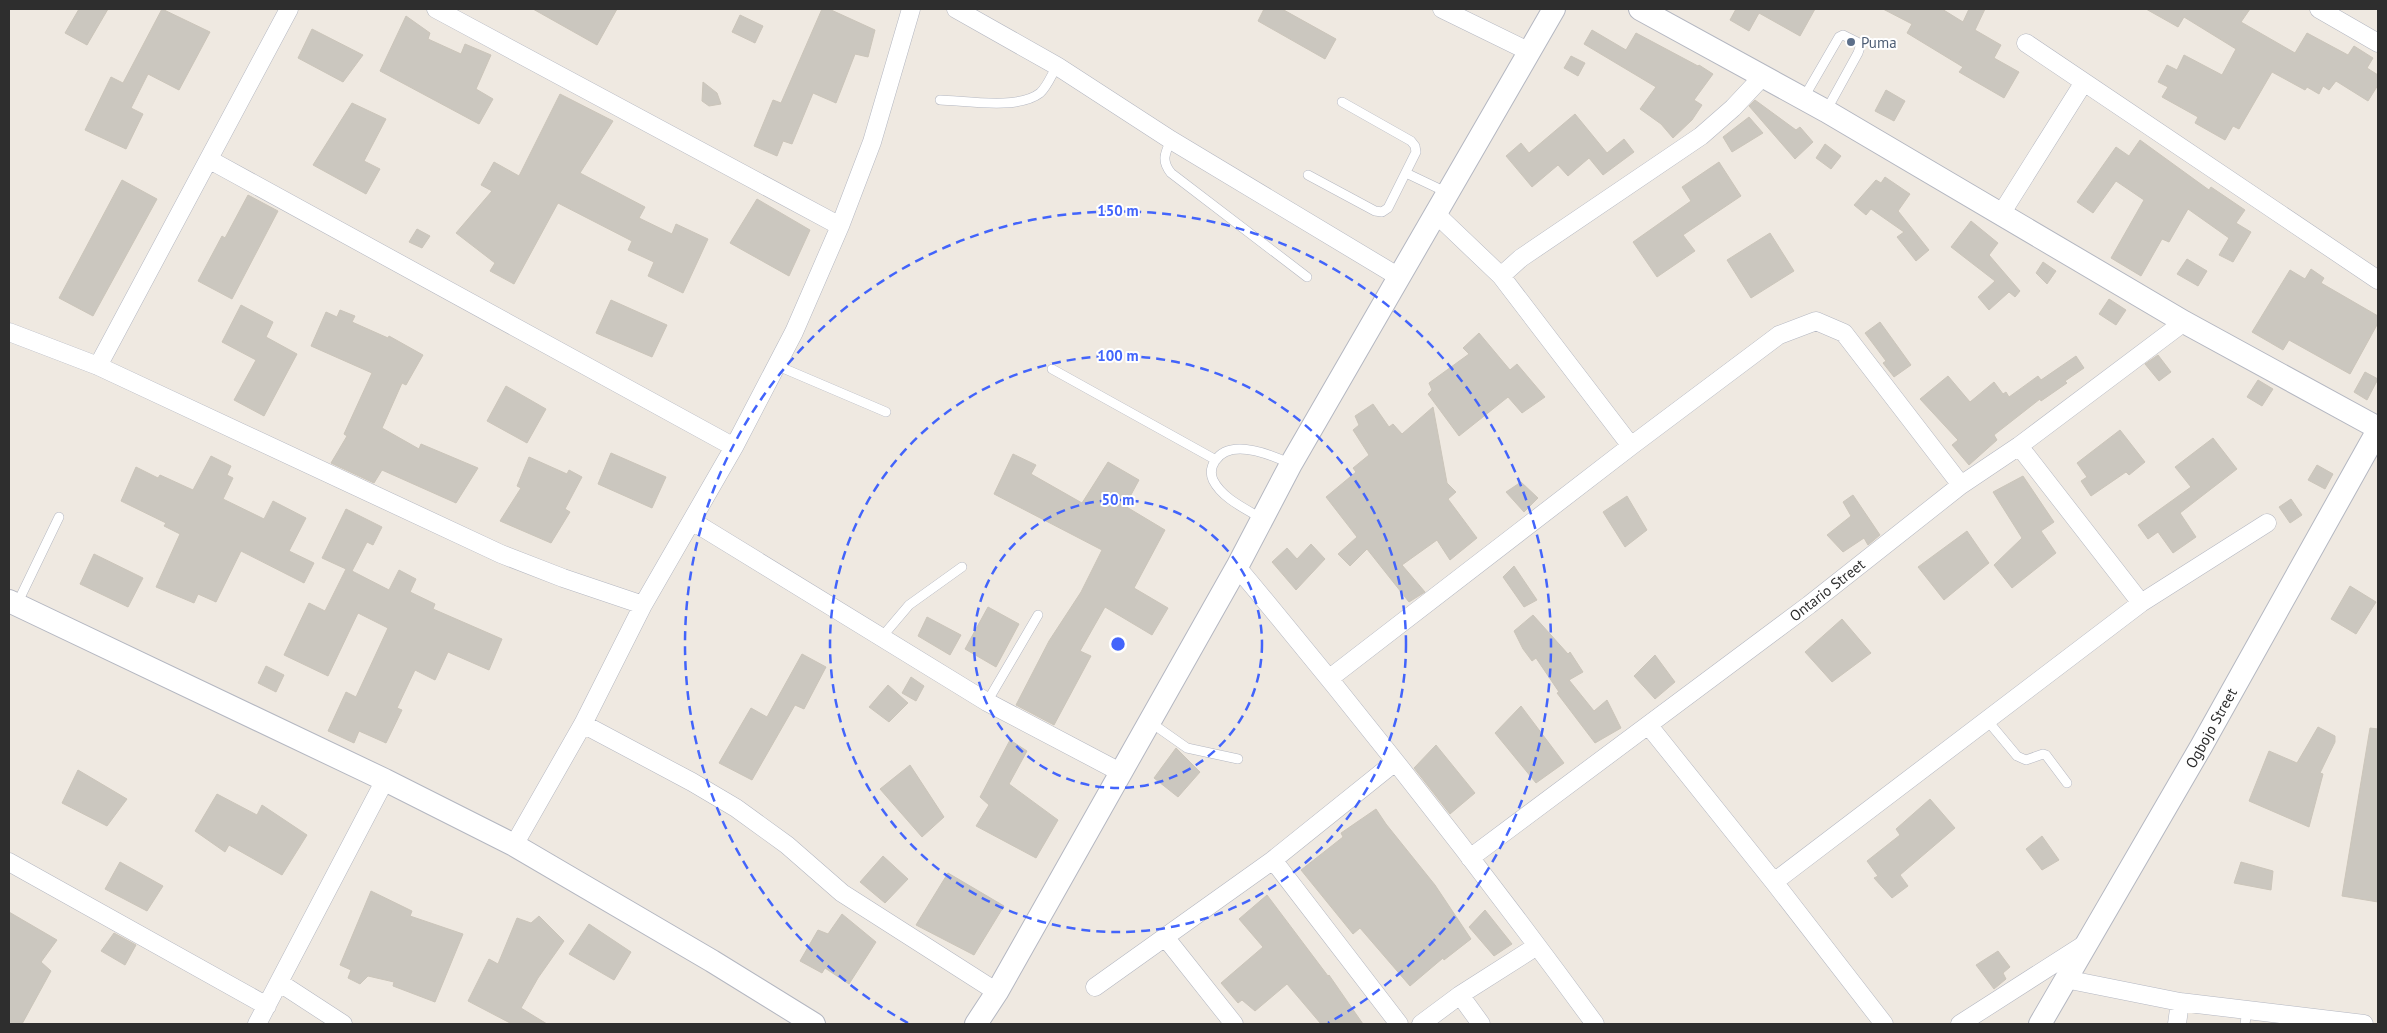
<svg xmlns="http://www.w3.org/2000/svg" width="2387" height="1033" viewBox="0 0 2387 1033" font-family="'PT Sans',sans-serif">
  <style>
    .building { fill: #cbc7bf; stroke: #cbc5ba }
    .lines { fill: none; stroke-linecap: round; stroke-linejoin: round }
    .service-casing { stroke: #b4b7c1; stroke-width: 10 }
    .minor-casing { stroke: #b4b7c1; stroke-width: 19 }
    .tertiary-casing { stroke: #b4b7c1; stroke-width: 24 }
    .service { stroke: #fff; stroke-width: 9 }
    .minor { stroke: #fff; stroke-width: 18 }
    .tertiary { stroke: #fff; stroke-width: 22 }
    .ring { fill: none; stroke: #4264fb; stroke-width: 2.5; stroke-dasharray: 9 6 }
    .service-dot { fill: #5c6f8a; stroke: #fff; stroke-width: 2 }
    .labels { text-anchor: middle; dominant-baseline: central; stroke-width: 4; stroke-linejoin: round; paint-order: stroke }
    .service-label { font-size: 15px; fill: #4e5e75; stroke: #fff; text-anchor: start }
    .street-label { font-size: 15px; fill: #2e2e2e; stroke: #fff }
    .centre { fill: #4264fb; stroke: #fff; stroke-width: 2.5 }
    .ring-label { font-size: 15px; text-anchor: middle; font-weight: bold; fill: #4264fb; stroke: #fff; stroke-width: 4; stroke-linejoin: round; paint-order: stroke }
  </style>
  <rect width="100%" height="100%" fill="#efe9e1"/>
  <path class="building" d="M79,9H108L87,45L65,33Z
    M162,9L210,32L179,90L148,74L131,108L143,114L126,149L85,130L111,77L123,83Z
    M533,9H617L597,45Z
    M822,9H829L875,30L868,57L855,54L836,103L813,93L792,144L783,141L777,156L754,146L773,100L781,103Z
    M1264,9H1282L1336,39L1325,59L1258,21Z
    M1736,9H1815L1800,36L1759,13L1749,31L1730,20Z
    M1883,9H1942L1963,22L1969,9H1985L1975,30L2001,45L1994,58L2019,72L2004,98L1959,72L1963,67L1907,33L1912,24Z
    M2146,9H2250L2241,22L2295,53L2307,33L2348,55L2354,46L2373,58L2367,68L2378,75V85L2368,101L2336,81L2329,90L2323,86L2319,94L2307,87L2305,90L2272,72L2239,129L2233,126L2225,140L2195,123L2198,117L2162,97L2168,87L2158,82L2167,65L2177,70L2184,55L2222,75L2236,49L2184,17L2178,27Z
    M740,15L763,26L755,43L732,32Z
    M406,16L430,33L428,39L461,54L465,44L491,55L476,89L493,99L479,124L380,71Z
    M312,29L363,55L343,82L298,58Z
    M1592,30L1626,50L1636,33L1698,66L1699,65L1713,74L1694,100L1702,105L1692,120L1673,138L1661,124L1640,109L1656,87L1584,44Z
    M1571,56L1585,63L1578,76L1564,68Z
    M703,82L717,93L721,104L709,106L702,101Z
    M1886,90L1905,101L1894,121L1875,111Z
    M560,94L613,121L580,173L645,207L639,218L672,234L676,224L708,239L683,293L648,276L654,262L628,250L632,241L558,203L514,284L490,271L495,263L456,233L492,191L481,185L494,162L519,176Z
    M1755,100L1796,130L1800,127L1813,142L1795,159L1749,106Z
    M352,103L386,119L364,161L380,169L366,194L313,165Z
    M1575,114L1607,153L1624,139L1634,152L1603,175L1589,158L1568,176L1558,165L1532,187L1506,156L1521,143L1529,153Z
    M1749,117L1763,133L1732,152L1723,137Z
    M2140,140L2209,190L2211,187L2245,210L2236,223L2251,232L2233,262L2219,255L2229,238L2188,209L2169,242L2162,239L2141,276L2111,258L2144,200L2116,181L2093,213L2077,202L2116,147L2129,156Z
    M1825,144L1841,156L1831,169L1816,158Z
    M1719,162L1741,196L1683,235L1695,251L1657,277L1633,242L1691,201L1682,187Z
    M1885,177L1910,194L1898,211L1929,250L1916,261L1897,237L1904,232L1871,209L1866,215L1854,205L1876,180L1881,183Z
    M122,180L157,199L93,316L59,298Z
    M248,195L278,211L232,299L198,281L222,236L225,238Z
    M757,199L810,230L789,276L730,243Z
    M1971,221L1998,243L1989,255L2020,291L2015,297L2009,292L1989,310L1978,297L1995,281L1951,247Z
    M417,229L430,236L422,248L409,242Z
    M1770,233L1794,271L1751,298L1727,260Z
    M2187,259L2207,271L2198,286L2177,274Z
    M2043,262L2056,271L2047,284L2036,273Z
    M2311,269L2324,278L2321,283L2378,316V323L2350,374L2289,340L2283,350L2252,332L2290,270L2305,279Z
    M2109,299L2126,310L2116,325L2099,314Z
    M611,300L667,325L652,357L596,333Z
    M241,305L273,322L266,337L297,354L264,416L234,400L256,360L222,342Z
    M340,310L355,316L352,322L388,338L389,336L423,355L406,385L402,383L382,428L419,449L421,444L478,468L456,503L382,470L374,483L331,463L347,436L344,434L372,373L311,346L326,312L337,317Z
    M1880,322L1911,365L1894,377L1883,363L1886,361L1865,333Z
    M1479,333L1510,370L1517,364L1545,397L1522,413L1508,397L1459,436L1428,394L1432,390L1429,383L1469,354L1463,348Z
    M2158,355L2171,372L2159,381L2145,364Z
    M2076,356L2084,368L2065,381L2067,383L2041,401L2040,399L1994,435L1997,440L1969,465L1952,445L1958,440L1920,399L1948,376L1970,402L1994,382L2003,394L2006,392L2009,397L2038,376L2041,380Z
    M2365,372L2378,379L2367,400L2354,392Z
    M2258,380L2273,389L2262,406L2247,397Z
    M506,386L546,409L527,443L487,421Z
    M1373,404L1389,427L1393,424L1402,434L1433,407L1447,483L1456,492L1448,499L1477,538L1450,560L1437,540L1402,565L1425,592L1409,602L1367,549L1350,566L1338,554L1357,537L1326,497L1356,472L1353,468L1369,455L1353,430L1359,425L1355,416Z
    M2120,430L2145,462L2129,475L2126,472L2091,496L2081,481L2087,477L2077,463Z
    M2213,438L2237,469L2180,513L2196,537L2173,553L2158,532L2148,539L2138,525L2191,487L2175,467Z
    M611,453L666,477L652,508L598,484Z
    M1013,454L1036,465L1031,474L1082,503L1108,462L1139,480L1125,506L1165,530L1134,588L1168,608L1152,635L1105,607L1080,651L1091,656L1054,725L1016,705L1049,641L1081,592L1102,550L994,494Z
    M211,456L231,466L227,475L233,478L223,499L264,519L273,501L306,518L289,551L314,563L304,583L241,551L216,602L198,594L194,603L156,587L180,534L164,526L166,523L121,501L136,467L158,478L160,475L193,490Z
    M529,457L567,474L569,470L582,477L565,509L570,512L551,543L500,521L521,488L517,486Z
    M2317,465L2333,474L2325,489L2308,480Z
    M2023,476L2054,522L2041,531L2056,553L2012,588L1994,565L2022,538L1993,492Z
    M1521,482L1538,498L1524,512L1506,492Z
    M1853,495L1880,535L1868,545L1864,538L1843,552L1827,535L1851,516L1843,502Z
    M1627,496L1647,530L1625,547L1603,512Z
    M2291,499L2302,515L2290,523L2279,507Z
    M346,509L382,527L373,545L367,542L352,571L389,590L399,570L416,579L410,592L435,604L433,609L502,639L489,670L448,652L435,680L415,670L397,708L402,710L386,743L359,731L354,743L328,731L346,692L356,697L388,628L358,613L328,676L284,655L309,603L325,611L346,569L322,558Z
    M1967,531L1989,563L1944,600L1918,567Z
    M1311,544L1325,559L1296,590L1272,562L1287,548L1297,559Z
    M94,554L143,578L128,607L80,584Z
    M1514,566L1537,600L1524,607L1503,577Z
    M2350,586L2376,602L2356,634L2331,619Z
    M988,607L1019,624L996,667L965,649Z
    M1533,615L1568,654L1570,652L1583,672L1569,680L1594,711L1607,700L1621,728L1595,743L1557,693L1559,692L1536,658L1532,661L1523,649L1514,631Z
    M927,617L961,635L950,655L918,636Z
    M1842,619L1871,653L1832,682L1805,652Z
    M802,654L826,667L804,709L795,705L752,780L719,763L751,708L767,717Z
    M1655,655L1675,682L1655,699L1634,676Z
    M266,666L284,675L276,692L258,683Z
    M911,677L924,686L916,701L902,693Z
    M888,685L908,703L889,722L869,707Z
    M1521,706L1564,763L1536,783L1495,733Z
    M2318,727L2335,736V742L2320,773L2323,774L2309,827L2249,801L2269,751L2297,763Z
    M2370,728L2378,729V902L2342,896Z
    M1010,740L1027,751L1009,784L1058,820L1036,858L976,826L989,805L980,797Z
    M1436,745L1475,793L1450,814L1414,768Z
    M1176,748L1200,772L1178,797L1154,778Z
    M910,765L944,817L922,837L880,789Z
    M78,770L127,799L107,826L62,803Z
    M217,794L257,815L262,805L307,835L282,875L229,845L225,852L195,831Z
    M1930,799L1955,828L1900,875L1908,886L1892,898L1874,878L1878,876L1867,861L1900,835L1896,829Z
    M1376,809L1386,824L1435,885L1471,939L1444,960L1443,958L1410,986L1360,928L1353,934L1301,870L1343,837L1341,833Z
    M2042,836L2059,860L2042,870L2026,849Z
    M883,856L908,879L885,903L860,882Z
    M120,862L163,886L147,911L105,889Z
    M2241,862L2273,871L2271,890L2234,883Z
    M948,873L1004,906L974,955L916,925Z
    M371,891L412,911L410,916L463,934L435,1002L393,986L394,982L368,976L360,984L348,978L351,970L340,965Z
    M1267,895L1328,976L1329,975L1363,1024H1321L1287,984L1255,1011L1242,1000L1238,1003L1221,983L1263,947L1239,919Z
    M1485,910L1512,944L1494,956L1469,927Z
    M9,912L57,940L41,962L51,971L22,1024H9Z
    M842,914L876,942L849,984L825,968L822,973L800,961L818,930L828,934Z
    M539,916L564,941L538,978L521,1008L547,1024H512L468,1001L489,959L498,964L517,918L531,923Z
    M589,924L631,952L614,980L569,954Z
    M114,933L136,945L125,965L101,951Z
    M1998,951L2010,967L2003,973L2006,979L1994,989L1976,965Z"/>
  <g class="lines">
    <defs>
      <path id="service" d="M1803,99L1839,37L1843,35L1859,43L1860,47L1858,53L1826,111
        M940,100C968,101 1018,110 1040,93C1047,87 1052,74 1057,66
        M1171,140C1165,153 1161,161 1171,173L1307,277
        M1406,173L1448,193
        M1308,175L1375,211L1382,212L1388,208L1416,152L1415,146L1411,141L1342,102
        M778,366L886,412
        M1052,369L1216,460
        M1261,518C1244,508 1222,498 1213,480C1210,473 1211,467 1215,461C1230,437 1272,455 1291,464
        M17,604L59,517
        M881,638L909,605L962,567
        M987,702L1038,615
        M1987,720L2017,756L2026,760L2043,754L2046,755L2067,783
        M1150,722L1187,748L1238,759
        M2245,1024L2247,1010"/>
      <path id="minor" d="M436,9L840,226
        M956,9L1057,66L1171,140L1399,277
        M1442,9L1530,52
        M2319,9L2378,43
        M2026,43L2378,280
        M210,160L734,447
        M1436,214L1501,276
        M2001,214L2084,82
        M9,332L98,366L501,554L563,578L643,605
        M98,366L289,9
        M1631,446L1501,276L1521,258L1701,136L1733,108L1763,76
        M2019,446L2141,603
        M692,521L987,702L1120,772
        M1237,567C1361,715 1481,868 1595,1024
        M1330,678L1631,446L1779,335L1816,321L1844,333L1961,485
        M583,724L692,782L736,808L787,845L842,893L997,992
        M1649,726L1774,882L1884,1024
        M514,845L583,724L643,605L734,447L794,332L840,226L872,142L911,9
        M1470,858L1809,605L1961,485L2019,446L2184,322
        M1273,860L1399,1024
        M9,862L267,1006
        M1774,882L2141,603L2267,523
        M1165,937L1234,1024
        M2065,979L2180,1002L2364,1024
        M280,983L343,1024
        M1095,987L1273,860L1395,762
        M1460,995L1481,1024
        M257,1024L385,780
        M1421,1024L1460,995L1537,946
        M1960,1024L2085,944
        M2177,1024L2180,1002"/>
      <path id="tertiary" d="M1640,9L1826,111L2184,322L2378,428
        M9,601L385,780L514,845L712,961L814,1024
        M976,1024L997,992L1237,567L1291,464L1554,9
        M2040,1024L2202,745L2378,430"/>
    </defs>
    <use href="#service" class="service-casing"/>
    <use href="#minor" class="minor-casing"/>
    <use href="#tertiary" class="tertiary-casing"/>
    <use href="#service" class="service"/>
    <use href="#minor" class="minor"/>
    <use href="#tertiary" class="tertiary"/>
  </g>
  <g class="ring">
    <circle cx="1118" cy="644" r="144"/>
    <circle cx="1118" cy="644" r="288"/>
    <path d="M908 1023A433 433 0 1 1 1328 1023"/>
  </g>
  <circle class="service-dot" cx="1851" cy="42" r="5"/>
  <g class="labels">
    <g class="service-label">
      <text x="1861" y="42">Puma</text>
    </g>
    <g class="street-label">
      <text transform="translate(1827 590) rotate(-38)">Ontario Street</text>
      <text transform="translate(2211 728) rotate(-61)">Ogbojo Street</text>
    </g>
  </g>
  <circle cx="1118" cy="644" r="8" class="centre"/>
  <g class="ring-label">
    <text x="1118" y="216">150 m</text>
    <text x="1118" y="361">100 m</text>
    <text x="1118" y="505">50 m</text>
  </g>
  <rect width="2387" height="1033" fill="none" stroke="#2e2e2e" stroke-width="20"/>
</svg>
